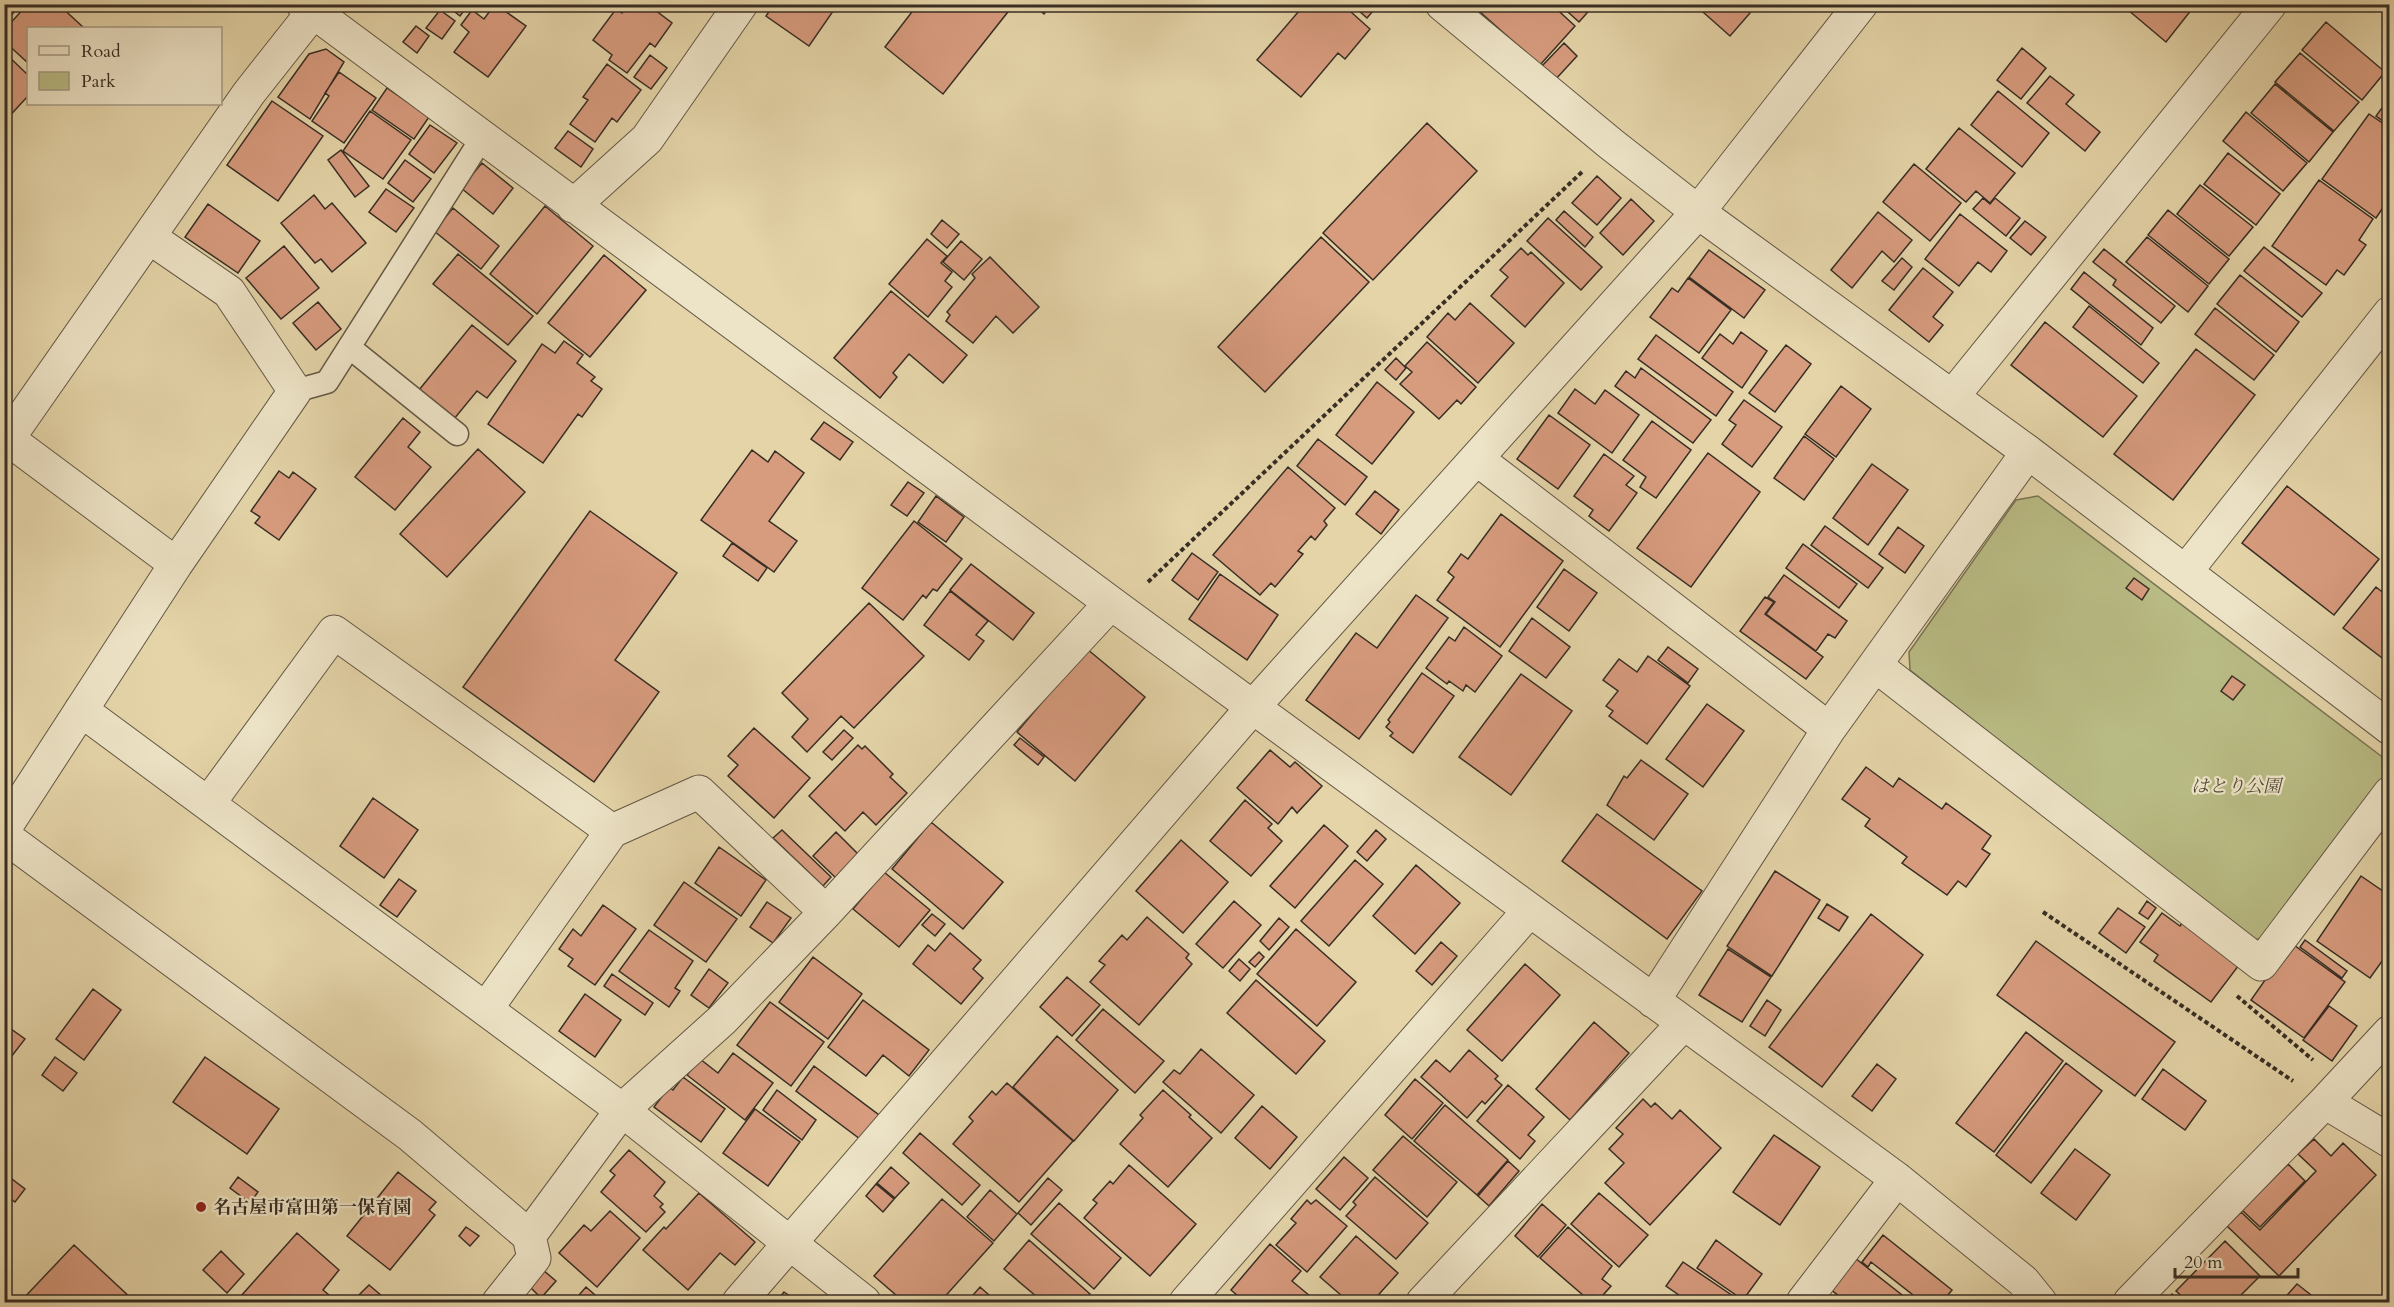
<svg xmlns="http://www.w3.org/2000/svg" width="2394" height="1307" viewBox="0 0 2394 1307" font-family="Cardo,'Noto Serif JP',serif">
  <style>
    .green { fill: #b9bb84; stroke: #787454; stroke-width: 1.5 }
    .building { fill: #d79b7e; stroke: #382e24; stroke-width: 1.5 }
    .lines { fill: none; stroke-linecap: round; stroke-linejoin: round }
    .lane-casing { stroke: #635845; stroke-width: 25 }
    .street-casing { stroke: #635845; stroke-width: 35 }
    .path { stroke: #382e24; stroke-width: 4; stroke-dasharray: 4.5 3; stroke-linecap: butt }
    .lane { stroke: #ede3c6; stroke-width: 22 }
    .street { stroke: #ede3c6; stroke-width: 33 }
    .poi-dot { fill: #8f2418; stroke: #ede3c6; stroke-width: 2 }
    .labels { text-anchor: middle; dominant-baseline: central; stroke-width: 4.5; stroke-linejoin: round; paint-order: stroke }
    .park-label { font-size: 18px; font-style: italic; fill: #524a37; stroke: #ede3c6 }
    .poi-label { font-size: 18px; font-weight: bold; fill: #382e24; stroke: #ede3c6; text-anchor: start }
  </style>
  <rect width="100%" height="100%" fill="#e4d4a8"/>
  <filter id="stains"><feTurbulence type="fractalNoise" baseFrequency=".00333" numOctaves="4"/><feColorMatrix values="0 0 0 0 .2 0 0 0 0 .09 0 0 0 0 .02 0 0 0 .5 -.17"/></filter>
  <radialGradient id="worn" r=".72"><stop offset=".6" stop-color="#630" stop-opacity="0"/><stop offset="1" stop-color="#630" stop-opacity=".3"/></radialGradient>
  <path class="green" d="M2038,496L2389,762V779L2267,938L2250,940L1910,670L1909,652L2016,500Z"/>
  <path class="building" d="M4,4H21L7,20Z
    M28,4H58L84,28H28V63L4,41V30Z
    M445,4H469L460,16Z
    M495,4L526,26L488,77L454,52L469,32L461,25L472,10L484,19Z
    M629,4H647L672,23L655,47L650,43L627,73L609,60L612,55L593,40L616,9L622,13Z
    M774,4H838L809,46L766,16Z
    M918,4H1006L1011,8L943,94L885,47Z
    M1032,4H1051L1044,14Z
    M1305,4H1342L1370,29L1345,59L1338,53L1301,97L1257,60Z
    M1351,4H1379L1367,18Z
    M1487,4H1551L1575,26L1540,65L1480,12Z
    M1559,4H1595L1579,22Z
    M1694,4H1740L1750,13L1730,36Z
    M2121,4H2196L2166,42Z
    M440,10L455,21L442,39L426,28Z
    M2326,22L2385,72L2362,100L2302,50Z
    M416,26L429,36L417,53L403,42Z
    M1564,43L1577,56L1555,80L1541,67Z
    M2022,48L2046,68L2021,99L1997,80Z
    M326,49L344,62L310,119L278,97L309,54Z
    M4,52L28,75V96L4,122Z
    M2300,53L2359,102L2334,131L2275,82Z
    M650,55L667,68L651,89L634,77Z
    M607,64L641,90L617,122L612,118L595,142L570,124L588,100L583,97Z
    M339,72L376,98L344,143L312,121L329,96L325,93Z
    M2050,76L2074,95L2066,104L2100,132L2085,151L2027,103Z
    M2275,84L2333,132L2309,162L2251,113Z
    M387,88L429,117L414,139L372,110Z
    M1998,91L2049,133L2022,167L1971,125Z
    M2390,97V126L2376,116Z
    M272,101L323,136L278,201L227,165Z
    M370,111L411,140L383,179L343,151Z
    M2246,112L2307,163L2283,191L2223,141Z
    M2369,114L2390,128V205L2386,203L2376,218L2322,179Z
    M1427,123L1477,171L1373,280L1323,233Z
    M430,125L457,143L434,173L409,154Z
    M1959,128L2015,173L1990,203L1976,191L1966,202L1926,169Z
    M568,131L593,149L581,167L555,148Z
    M341,150L369,186L355,197L328,160Z
    M2228,153L2280,194L2256,225L2204,184Z
    M405,160L431,179L413,202L388,183Z
    M482,163L513,188L493,214L461,188Z
    M1914,164L1961,203L1930,241L1883,202Z
    M1597,176L1621,198L1597,225L1572,203Z
    M2319,180L2373,219L2359,240L2366,245L2344,275L2337,270L2326,285L2272,246Z
    M2200,185L2253,227L2229,256L2177,214Z
    M386,189L414,208L396,232L369,212Z
    M314,195L325,209L332,203L366,243L332,272L321,259L315,263L281,223Z
    M1983,198L1990,204L1995,198L2020,218L2006,236L1973,209Z
    M1631,199L1654,221L1623,255L1600,233Z
    M208,204L260,241L238,273L185,237Z
    M545,206L593,246L537,314L490,274Z
    M453,208L499,246L481,269L434,231Z
    M2168,210L2229,259L2209,284L2148,235Z
    M1564,211L1593,237L1585,247L1556,220Z
    M1878,212L1912,240L1894,262L1882,251L1852,288L1831,270Z
    M1960,214L2007,251L1991,272L1978,262L1959,286L1925,259Z
    M1548,218L1602,267L1581,290L1527,241Z
    M942,220L959,234L947,248L931,234Z
    M2025,221L2046,237L2031,255L2010,238Z
    M1321,237L1369,282L1265,392L1218,347Z
    M2147,237L2208,286L2188,312L2126,262Z
    M927,239L947,256L941,263L952,272L945,281L952,287L928,317L889,284Z
    M961,241L982,259L964,280L943,262Z
    M284,246L319,288L281,319L246,278Z
    M2264,247L2322,293L2302,317L2244,271Z
    M1521,248L1528,255L1531,252L1564,283L1525,327L1491,296L1508,277L1500,270Z
    M2104,249L2175,306L2161,323L2113,285L2116,280L2093,262Z
    M1709,250L1765,290L1744,318L1689,277Z
    M458,254L533,316L508,345L433,284Z
    M604,255L646,290L590,357L548,323Z
    M990,257L1039,307L1013,333L996,316L973,343L946,321L950,315L947,312L975,278L972,274Z
    M1902,258L1912,267L1894,290L1882,281Z
    M1923,268L1953,292L1933,317L1943,325L1929,342L1889,310Z
    M2084,272L2153,328L2141,345L2071,289Z
    M2240,275L2299,322L2276,352L2217,304Z
    M1688,278L1731,310L1699,353L1650,317L1672,288L1678,292Z
    M891,291L967,355L943,383L909,354L893,373L897,377L880,398L834,358Z
    M318,302L341,329L316,350L293,323Z
    M1470,303L1514,343L1478,383L1427,337L1448,313L1455,320Z
    M2089,306L2159,363L2143,383L2073,327Z
    M2215,308L2274,355L2254,380L2195,334Z
    M2045,322L2137,396L2103,437L2011,365Z
    M472,325L516,361L487,398L477,391L454,419L419,390Z
    M1741,332L1767,351L1742,388L1702,358L1720,334L1733,344Z
    M1656,335L1733,392L1716,416L1638,359Z
    M564,341L583,355L577,363L595,377L591,381L602,389L582,417L578,414L543,463L488,424L542,344L555,353Z
    M1427,342L1476,387L1461,404L1457,400L1439,419L1400,384L1412,372L1405,366Z
    M1786,345L1811,364L1775,412L1749,393Z
    M2196,349L2255,395L2173,500L2114,454Z
    M1396,358L1406,368L1396,380L1385,370Z
    M1641,368L1711,420L1693,443L1615,386L1626,371L1635,378Z
    M1377,382L1414,412L1372,464L1336,435Z
    M1841,386L1871,409L1836,457L1805,434Z
    M1575,389L1595,404L1605,390L1639,415L1612,453L1558,413Z
    M1744,400L1782,427L1752,467L1722,444L1736,425L1729,420Z
    M1549,415L1590,445L1558,489L1517,459Z
    M403,418L420,432L408,447L431,467L395,510L355,477Z
    M1652,421L1691,450L1656,498L1640,487L1646,477L1623,460Z
    M824,422L853,442L840,460L811,439Z
    M1804,436L1834,459L1804,500L1774,478Z
    M1318,439L1367,477L1345,505L1297,466Z
    M478,449L525,492L447,577L400,534Z
    M752,450L768,462L775,451L804,473L769,521L797,541L774,572L701,520Z
    M1708,453L1760,492L1691,587L1637,548Z
    M1604,454L1634,476L1626,485L1637,493L1609,531L1589,516L1593,510L1574,496Z
    M1872,464L1908,490L1868,545L1833,518Z
    M1288,467L1335,508L1324,521L1327,525L1315,540L1311,536L1298,551L1303,554L1275,587L1271,583L1260,595L1213,555Z
    M279,471L289,478L293,472L316,489L279,540L255,523L260,517L251,511Z
    M908,482L924,493L907,516L891,505Z
    M2287,486L2379,559L2334,615L2242,543Z
    M1375,491L1399,510L1381,534L1356,514Z
    M936,496L964,517L946,542L918,522Z
    M590,511L677,573L615,660L659,692L594,782L463,687Z
    M1501,514L1563,561L1500,647L1437,600L1454,577L1448,572L1461,554L1468,559Z
    M914,521L962,559L937,591L933,589L926,598L923,595L903,620L862,588Z
    M1825,526L1883,568L1868,588L1811,545Z
    M1898,527L1924,546L1905,573L1879,554Z
    M732,543L767,568L758,581L723,556Z
    M1803,544L1857,584L1839,608L1786,568Z
    M1192,553L1218,572L1198,600L1172,580Z
    M971,564L1034,613L1013,640L950,590Z
    M1564,569L1597,593L1569,631L1537,607Z
    M1220,574L1278,615L1247,660L1189,619Z
    M1784,575L1847,621L1835,638L1828,634L1816,651L1766,614L1775,602L1768,597Z
    M2134,578L2149,589L2142,600L2126,588Z
    M2376,587L2390,598V664L2343,628Z
    M950,591L988,621L976,635L984,641L969,660L924,625Z
    M1416,595L1448,618L1359,739L1306,700L1356,633L1377,648Z
    M1765,597L1774,602L1765,614L1823,657L1806,679L1740,631Z
    M869,603L924,656L854,728L841,716L807,752L792,737L808,719L782,693Z
    M1532,618L1570,647L1546,678L1509,651Z
    M1464,627L1502,656L1475,692L1466,685L1463,691L1449,681L1447,684L1426,668L1449,637L1455,641Z
    M1668,647L1698,669L1688,683L1658,660Z
    M1087,649L1145,697L1075,781L1017,732Z
    M1648,656L1690,686L1647,744L1609,716L1613,711L1606,706L1618,691L1603,680L1619,659L1637,672Z
    M1422,673L1454,696L1413,753L1390,736L1393,733L1386,727L1390,722L1388,720Z
    M1521,674L1572,711L1511,795L1459,757Z
    M2232,676L2245,685L2233,700L2221,691Z
    M1707,704L1744,731L1703,787L1666,759Z
    M754,728L810,778L774,818L728,776L738,765L728,756Z
    M844,730L853,738L832,760L823,752Z
    M1020,738L1044,757L1038,765L1014,745Z
    M858,745L862,749L865,746L893,774L890,777L907,793L876,825L863,812L845,831L809,796Z
    M1270,750L1290,767L1295,762L1322,786L1297,813L1292,807L1278,824L1237,788Z
    M1641,760L1688,794L1654,840L1607,805L1624,776L1627,778Z
    M1866,767L1893,787L1899,778L1942,809L1946,803L1991,836L1982,849L1990,854L1966,887L1958,881L1947,895L1902,863L1907,857L1865,826L1870,819L1842,799Z
    M373,798L418,830L384,878L340,846Z
    M1245,800L1272,824L1268,828L1282,841L1251,876L1210,841Z
    M1597,814L1702,891L1667,939L1562,861Z
    M931,822L1003,882L963,929L892,869Z
    M1324,825L1348,846L1295,908L1270,886Z
    M782,830L831,877L823,886L773,838Z
    M1376,830L1386,839L1367,861L1357,852Z
    M836,832L860,856L837,879L813,856Z
    M1181,840L1228,882L1183,933L1136,891Z
    M719,847L766,880L741,916L695,883Z
    M1355,860L1383,884L1329,946L1301,921Z
    M1416,865L1460,903L1415,954L1373,916Z
    M1775,871L1820,900L1772,976L1727,946Z
    M884,872L930,910L899,947L853,909Z
    M2361,876L2390,896V950L2370,978L2317,941Z
    M399,879L416,891L397,917L380,905Z
    M684,882L737,919L706,962L654,925Z
    M1234,901L1261,925L1223,968L1196,944Z
    M2147,901L2156,908L2148,919L2139,913Z
    M767,902L791,918L773,943L750,927Z
    M1827,904L1848,917L1839,931L1818,918Z
    M603,905L636,929L595,985L568,966L573,959L559,949L573,929L581,936Z
    M2118,908L2145,927L2126,953L2099,933Z
    M2162,913L2180,926L2182,923L2239,965L2211,1002L2154,961L2158,955L2140,942Z
    M932,914L945,924L935,936L922,925Z
    M1871,914L1923,955L1822,1087L1769,1047Z
    M1147,917L1189,954L1186,958L1192,964L1139,1025L1090,982L1105,965L1099,961L1122,935L1127,940Z
    M1279,918L1289,927L1269,950L1260,941Z
    M1296,929L1356,982L1317,1026L1257,974Z
    M649,930L693,961L675,988L680,991L669,1007L619,971Z
    M950,933L981,960L973,969L983,978L961,1004L913,964L928,945L935,951Z
    M2305,940L2347,971L2342,978L2300,947Z
    M2036,941L2175,1042L2135,1096L1997,995Z
    M1441,942L1457,956L1432,985L1416,971Z
    M2291,943L2345,982L2304,1038L2251,1000Z
    M1728,949L1771,977L1742,1022L1699,995Z
    M1259,952L1264,957L1255,967L1249,962Z
    M813,957L862,994L828,1039L779,1002Z
    M1239,959L1250,969L1240,981L1229,971Z
    M1525,964L1560,995L1502,1061L1467,1030Z
    M709,969L728,983L709,1008L691,995Z
    M612,974L653,1003L645,1015L604,986Z
    M1067,977L1100,1005L1072,1036L1040,1007Z
    M1256,980L1325,1041L1296,1074L1227,1013Z
    M93,989L121,1010L84,1060L56,1039Z
    M585,994L621,1020L595,1057L559,1031Z
    M863,1000L929,1050L909,1076L883,1055L866,1076L828,1047Z
    M1767,1000L1781,1010L1765,1036L1750,1026Z
    M770,1002L824,1042L791,1086L737,1045Z
    M2329,1006L2357,1026L2332,1061L2303,1040Z
    M1103,1009L1164,1061L1135,1093L1076,1040Z
    M1594,1022L1629,1053L1570,1120L1536,1089Z
    M4,1024L25,1039L4,1066Z
    M2026,1032L2063,1061L1994,1152L1956,1123Z
    M1057,1036L1118,1090L1074,1141L1013,1087Z
    M1201,1049L1254,1095L1221,1133L1163,1082L1174,1070L1180,1074Z
    M1469,1050L1498,1076L1495,1079L1502,1085L1485,1104L1482,1101L1467,1118L1421,1077L1436,1060L1450,1072Z
    M733,1053L773,1083L745,1120L687,1075L700,1059L718,1073Z
    M55,1057L77,1073L63,1091L42,1075Z
    M205,1057L279,1109L247,1154L173,1102Z
    M2066,1063L2102,1091L2031,1183L1996,1155Z
    M1877,1064L1896,1079L1872,1111L1852,1096Z
    M814,1066L879,1115L860,1139L796,1091Z
    M2163,1069L2206,1101L2185,1130L2142,1099Z
    M683,1077L725,1109L701,1142L654,1107L669,1087L673,1090Z
    M1415,1079L1443,1103L1412,1139L1385,1115Z
    M1007,1083L1073,1141L1019,1202L953,1144L973,1121L969,1117L992,1091L996,1095Z
    M1508,1085L1544,1117L1528,1135L1535,1141L1520,1159L1477,1121Z
    M777,1090L816,1120L802,1140L763,1110Z
    M1163,1090L1191,1115L1189,1117L1212,1138L1168,1187L1120,1144L1143,1118L1140,1115Z
    M1643,1099L1651,1107L1655,1103L1672,1119L1680,1110L1721,1148L1650,1225L1605,1183L1624,1163L1609,1149L1623,1134L1616,1128Z
    M1445,1105L1508,1160L1477,1195L1414,1141Z
    M1262,1106L1297,1137L1270,1169L1235,1138Z
    M755,1109L800,1142L768,1186L723,1153Z
    M920,1133L980,1185L962,1205L903,1153Z
    M1774,1135L1820,1167L1780,1225L1733,1192Z
    M1403,1136L1457,1182L1427,1217L1373,1170Z
    M2314,1139L2331,1156L2343,1143L2376,1175L2279,1276L2227,1226L2241,1212L2260,1230L2316,1171L2298,1154Z
    M2075,1149L2110,1175L2076,1220L2041,1193Z
    M629,1150L665,1182L654,1196L663,1204L660,1207L665,1212L646,1232L601,1192L615,1175L610,1171Z
    M1344,1157L1368,1178L1340,1210L1316,1189Z
    M1508,1161L1519,1171L1489,1206L1478,1196Z
    M2288,1164L2305,1181L2260,1227L2242,1210Z
    M1129,1165L1196,1224L1150,1276L1084,1218L1097,1203L1093,1200L1110,1181L1113,1184Z
    M891,1167L909,1183L895,1198L877,1183Z
    M398,1172L436,1202L429,1210L435,1215L390,1270L347,1236Z
    M4,1173L25,1189L15,1202L4,1194Z
    M238,1177L258,1192L250,1203L230,1188Z
    M1375,1177L1428,1223L1396,1259L1346,1216L1356,1205L1353,1202Z
    M1048,1178L1062,1190L1031,1225L1018,1213Z
    M876,1184L894,1199L883,1212L866,1196Z
    M990,1190L1017,1214L994,1241L967,1217Z
    M699,1193L755,1242L735,1265L720,1253L688,1290L643,1250L664,1227L666,1229Z
    M1599,1193L1648,1235L1619,1267L1571,1224Z
    M942,1199L993,1243L940,1302H904L874,1276Z
    M1307,1200L1311,1204L1316,1200L1347,1226L1307,1272L1276,1245L1296,1223L1291,1219Z
    M1059,1203L1121,1258L1094,1289L1031,1234Z
    M1542,1204L1566,1225L1538,1257L1515,1236Z
    M610,1211L640,1238L597,1287L559,1253L584,1225L591,1231Z
    M466,1227L479,1236L470,1246L459,1236Z
    M1568,1227L1612,1266L1602,1279L1611,1286L1597,1302H1591L1540,1258Z
    M297,1233L339,1270L323,1290L329,1295L322,1302H249L241,1296Z
    M1883,1235L1952,1290L1942,1302H1922L1871,1262L1868,1267L1862,1262Z
    M1356,1236L1398,1273L1372,1302H1349L1320,1277Z
    M1029,1240L1090,1294L1082,1302H1043L1004,1269Z
    M1716,1240L1762,1274L1743,1300L1697,1268Z
    M2225,1241L2260,1276L2234,1302H2188L2176,1291Z
    M1270,1244L1301,1271L1292,1281L1317,1302H1245L1231,1290Z
    M74,1245L133,1300L131,1302H20Z
    M221,1251L244,1274L227,1293L203,1270Z
    M1855,1258L1911,1302H1847L1830,1289Z
    M1683,1262L1739,1300L1737,1302H1689L1666,1286Z
    M543,1270L556,1281L541,1298L529,1286Z
    M2297,1284L2320,1302H2281Z
    M369,1285L389,1302H365L358,1296Z
    M586,1287L603,1302H573Z
    M980,1287L997,1302H967Z
    M784,1292L799,1302H776Z
    M2172,1294L2181,1302H2164Z"/>
  <g class="lines">
    <defs>
      <path id="lane" d="M349,347L457,434
        M295,391L327,382L482,138"/>
      <path id="street" d="M303,4L1119,609L1897,1179L2023,1281L2040,1302
        M1442,4L1611,144L1698,212L2028,452L2390,728
        M573,206L647,139L741,4
        M1952,397L2270,4
        M4,436L176,564
        M4,444L249,93L313,12
        M1477,459L1829,729
        M2186,571L2390,313
        M1875,665L2261,964L2390,793
        M81,710L622,1110L864,1302
        M208,804L334,632L612,831L486,1009
        M4,829L176,564L295,391L229,292L149,237
        M612,831L699,792L826,912
        M4,836L410,1135L529,1236
        M1653,1001L1829,729L2028,452
        M2390,1032L2325,1102L2390,1141
        M499,1302L534,1258L529,1236L622,1110L722,1020L826,912L1111,603
        M739,1302L1252,708L1698,212L1861,4
        M1186,1302L1529,911
        M1423,1302L1683,1024
        M1803,1302L1897,1179
        M2130,1302L2325,1102"/>
    </defs>
    <use href="#lane" class="lane-casing"/>
    <use href="#street" class="street-casing"/>
    <path class="path" d="M1148,582L1583,171
      M2043,912L2293,1081
      M2237,996L2313,1060"/>
    <use href="#lane" class="lane"/>
    <use href="#street" class="street"/>
  </g>
  <circle class="poi-dot" cx="201" cy="1207" r="6"/>
  <g class="labels">
    <g class="park-label">
      <text x="2236" y="786">はとり公園</text>
    </g>
    <g class="poi-label">
      <text x="213" y="1207">名古屋市富田第一保育園</text>
    </g>
  </g>
  <rect width="2394" height="1307" fill="none" stroke="#e4d4a8" stroke-width="24"/>
  <rect x="6" y="6" width="2382" height="1295" fill="none" stroke="#382e24" stroke-width="3"/>
  <rect x="12" y="12" width="2370" height="1283" fill="none" stroke="#382e24" stroke-width="1.5"/>
  <rect x="27" y="27" width="195" height="78" fill="#ede3c6" stroke="#a59b85" stroke-width="1.5"/>
  <rect x="39" y="46" width="30" height="9" fill="#ede3c6" stroke="#a59b85" stroke-width="1.5"/>
  <text x="81" y="57" font-size="18" fill="#382e24">Road</text>
  <rect x="39" y="72" width="30" height="18" fill="#b9bb84" stroke="#a59b85" stroke-width="1.5"/>
  <text x="81" y="87" font-size="18" fill="#382e24">Park</text>
  <path d="M2175 1268v9h123v-9" fill="none" stroke="#382e24" stroke-width="3"/>
  <text x="2184" y="1268" font-size="18" fill="#382e24" stroke="#ede3c6" stroke-width="4.5" paint-order="stroke">20 m</text>
  <rect width="100%" height="100%" filter="url(#stains)"/>
  <rect width="100%" height="100%" fill="url(#worn)"/>
</svg>
